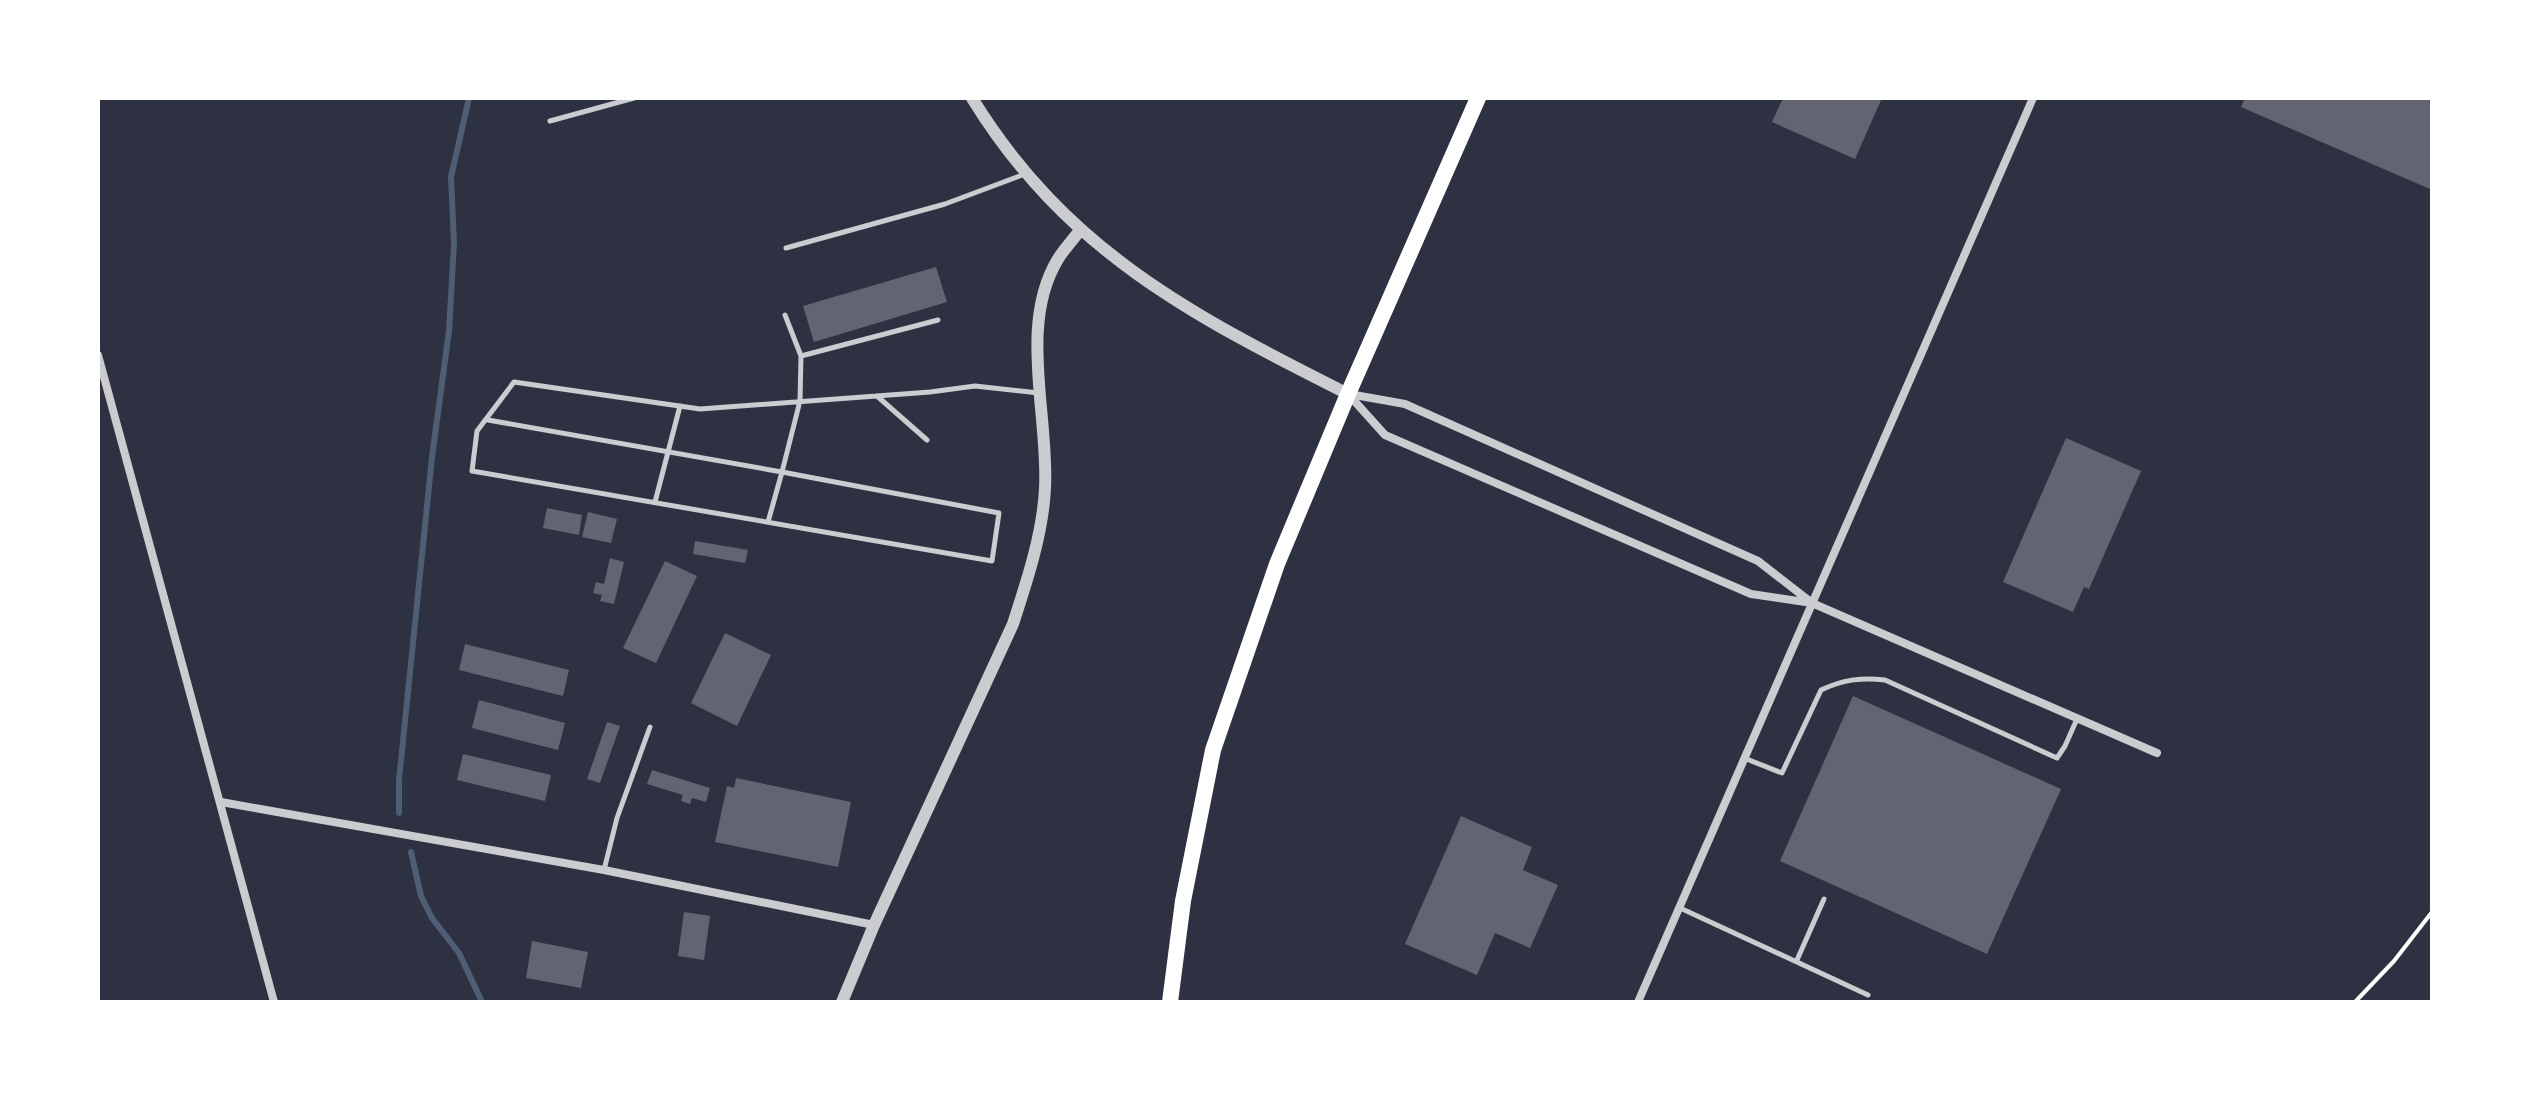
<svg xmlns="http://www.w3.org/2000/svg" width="2530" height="1100" viewBox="0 0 2530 1100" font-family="Manrope,sans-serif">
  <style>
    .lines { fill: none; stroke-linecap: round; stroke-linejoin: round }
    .stream { stroke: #4f5d75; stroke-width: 6 }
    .building { fill: #626471 }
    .path { stroke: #fff; stroke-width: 4 }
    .service { stroke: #caccd0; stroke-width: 5 }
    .minor { stroke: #caccd0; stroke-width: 8 }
    .tertiary { stroke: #caccd0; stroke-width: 12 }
    .primary { stroke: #fff; stroke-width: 16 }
  </style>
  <rect width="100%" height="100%" fill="#2d3142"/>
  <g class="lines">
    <path class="stream" d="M399,813V780L432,457L449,331L454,244L451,177L469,98
      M411,852L421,896L432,918L459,953L482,1002"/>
  </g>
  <path class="building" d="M1783,98H1882L1855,159L1772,122Z
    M2245,98H2432V190L2241,107Z
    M936,267L947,302L814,342L803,306Z
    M2066,438L2141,471L2089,589L2084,587L2073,612L2003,582Z
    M547,508L582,515L579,535L543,528Z
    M588,512L617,519L611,543L582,537Z
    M695,541L748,550L745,563L693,554Z
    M610,558L624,562L614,604L600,601L602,595L593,593L596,582L604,584Z
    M665,561L697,576L656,663L623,648Z
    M725,633L771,655L737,726L691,703Z
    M465,644L569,670L563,696L459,670Z
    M1853,696L2061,789L1987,954L1780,861Z
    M479,700L565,723L558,750L472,728Z
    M607,722L620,726L600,783L587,779Z
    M463,754L551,775L545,801L457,780Z
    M652,770L710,788L706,802L692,798L690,804L681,801L683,795L647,784Z
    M736,778L851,802L838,867L715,842L727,786L734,788Z
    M1461,816L1532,847L1523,870L1558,885L1530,948L1495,933L1477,975L1405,944Z
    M684,912L710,916L704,960L678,956Z
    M532,941L588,952L581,988L526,978Z"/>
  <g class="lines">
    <path class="path" d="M2355,1002L2394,961L2432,912"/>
    <path class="service" d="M550,121L634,98
      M786,248L945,204L1025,174
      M785,315L801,356L800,401L782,472L999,513L992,561L472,471L477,431L514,382L700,409L930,392L975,386L1039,393
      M801,356L938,320
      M877,396L927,440
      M488,420L782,472L768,522
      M655,502L680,406
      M1744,758L1782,773L1821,690C1842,680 1861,677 1885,680L2057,758L2065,746L2077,719
      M604,870L617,818L650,727
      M1680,908L1868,995
      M1797,960L1824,899"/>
    <path class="minor" d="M98,355L274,1002
      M1349,394L1405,404L1758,561L1812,603L2157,753
      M1349,395L1385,435L1751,594L1812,603
      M221,802L604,870L874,925
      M1638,1002L2033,98"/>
    <path class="tertiary" d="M972,98C1066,251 1193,316 1348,394
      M842,1002L874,925L1013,624C1027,581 1043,533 1045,488C1049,416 1018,324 1058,259C1064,249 1073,240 1080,230"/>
    <path class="primary" d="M1170,1002L1183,901L1213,750L1277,564L1348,394L1478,98"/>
  </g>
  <rect width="2530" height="1100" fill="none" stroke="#ffffff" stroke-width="200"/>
</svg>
